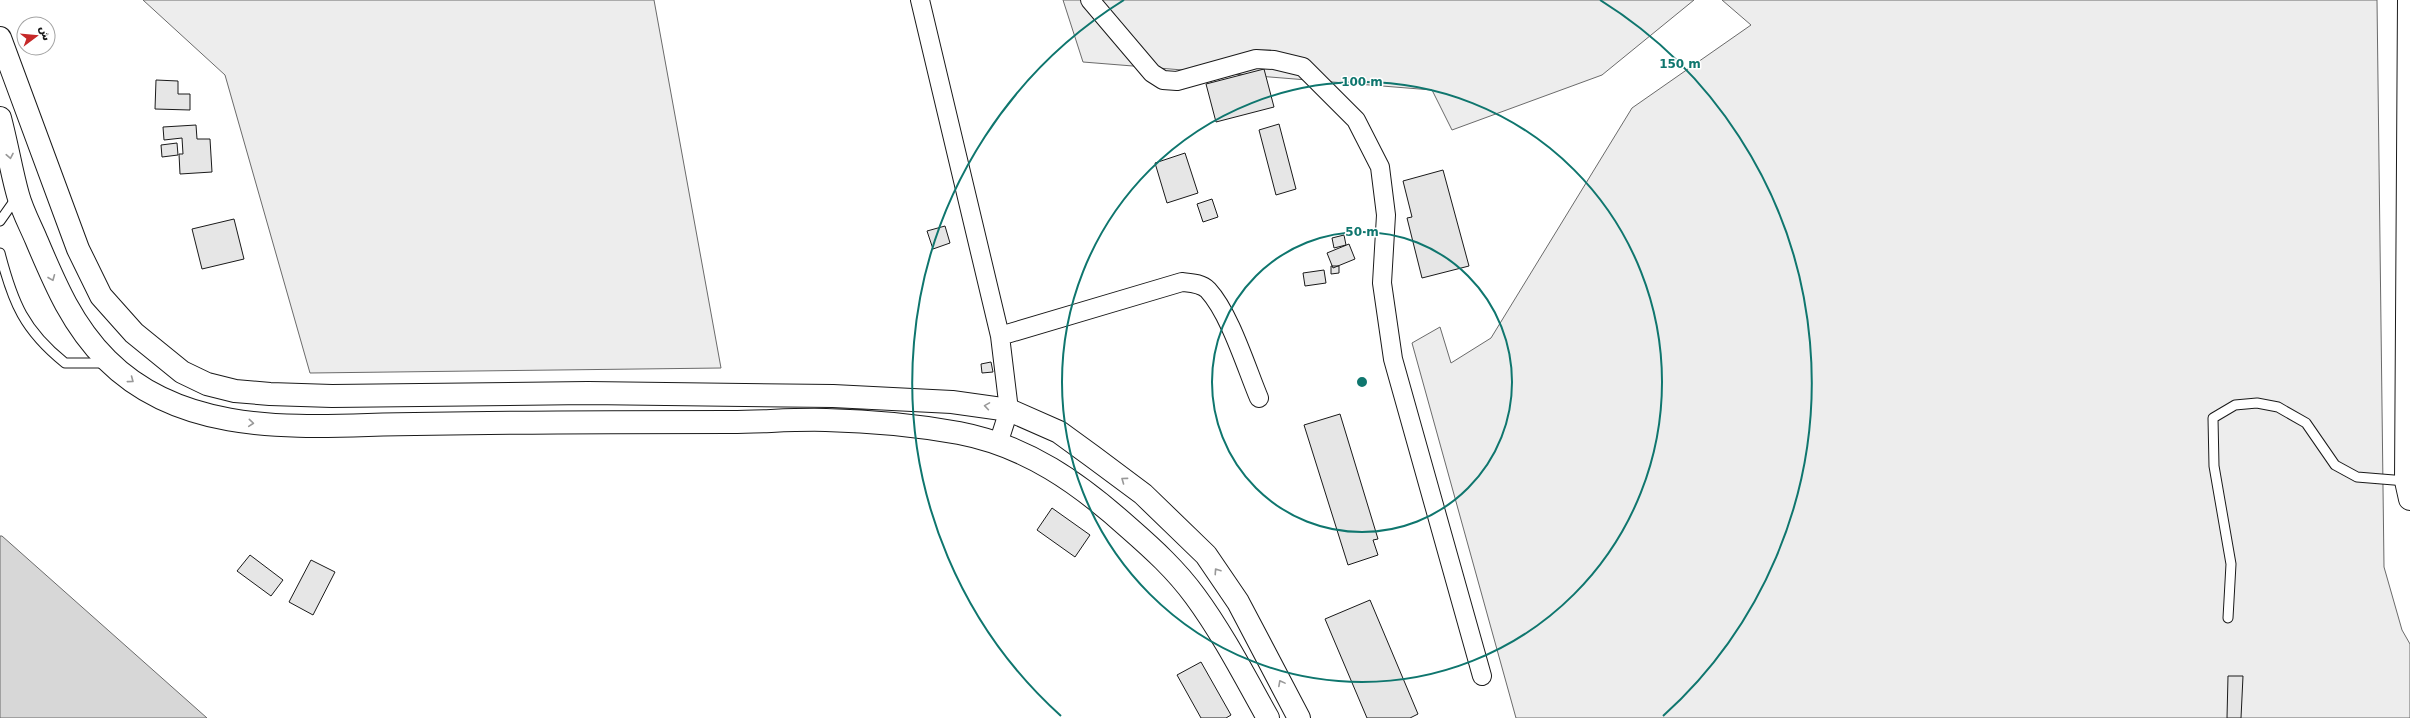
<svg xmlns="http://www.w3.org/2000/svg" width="2410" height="718" viewBox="0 0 2410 718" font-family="'DejaVu Sans',Vazirmatn,sans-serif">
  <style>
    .green { fill: #ededed; stroke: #6a6a6a }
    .water { fill: #d7d7d7; stroke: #6a6a6a }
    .building { fill: #e6e6e6; stroke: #1a1a1a }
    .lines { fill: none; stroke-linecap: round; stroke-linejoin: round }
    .lane-casing { stroke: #1a1a1a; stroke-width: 11 }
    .street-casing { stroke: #1a1a1a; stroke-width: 20 }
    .secondary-casing { stroke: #1a1a1a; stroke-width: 24 }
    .lane { stroke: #fff; stroke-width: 9 }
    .street { stroke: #fff; stroke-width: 18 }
    .secondary { stroke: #fff; stroke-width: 22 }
    .oneway { stroke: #989898 }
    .ring { fill: none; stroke: #0f766e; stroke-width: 2 }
    .centre { fill: #0f766e; stroke: #fff; stroke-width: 2 }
    .ring-label { font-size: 12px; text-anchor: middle; font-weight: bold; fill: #0f766e; stroke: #fff; stroke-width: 3; stroke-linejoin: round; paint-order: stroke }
  </style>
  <rect width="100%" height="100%" fill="#fff"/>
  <path class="green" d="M143,0H654L721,368L310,373L225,75Z
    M1063,0H1694L1602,75L1452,130L1432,90L1083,62Z
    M1722,0H2377L2384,567L2402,630L2410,644V718H1516L1412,343L1440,327L1451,363L1491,338L1632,108L1751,25Z"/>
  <path class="water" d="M0,536H2L207,718H0Z"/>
  <path class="building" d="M1264,69L1274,107L1216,122L1206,84Z
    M156,80L178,81V94H190V110L155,109Z
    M1279,124L1296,189L1276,195L1259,130Z
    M196,125L197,139H210L212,172L180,174L179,154H183L182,138L164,140L163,127Z
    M177,143L178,155L162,157L161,145Z
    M1185,153L1198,193L1167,203L1155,163Z
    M1443,170L1469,266L1422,278L1407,218L1412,217L1403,181Z
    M1212,199L1218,217L1203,222L1197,204Z
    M234,219L244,259L202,269L192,229Z
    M945,226L950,243L933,249L927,231Z
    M1344,235L1346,245L1334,248L1332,238Z
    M1349,244L1355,259L1333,268L1327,253Z
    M1331,266H1339V273L1331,274Z
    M1324,270L1326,283L1305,286L1303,273Z
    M991,362L993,372L982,373L981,364Z
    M1340,414L1378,539L1373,540L1378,555L1348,565L1304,425Z
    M1052,508L1090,535L1075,557L1037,530Z
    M250,555L283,580L271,596L237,571Z
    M311,560L335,572L313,615L289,602Z
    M1370,600L1418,714L1410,718H1367L1325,619Z
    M1201,662L1231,715L1226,718H1201L1177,675Z
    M2228,676H2243L2241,718H2227Z"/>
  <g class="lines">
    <defs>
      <path id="lane" d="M0,221L17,197
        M0,253C13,303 24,330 65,363H106
        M2228,618L2231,564L2214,466L2213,418L2235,405L2257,403L2278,407L2306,423L2335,465L2357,477L2406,481"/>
      <path id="street" d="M920,0L1000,336L1009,410L998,444
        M1090,0L1152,73L1163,80L1177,81L1256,59L1274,60L1303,67L1356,120L1380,167L1386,215L1382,283L1393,359L1482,676
        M1000,336L1182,282C1191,283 1201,283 1208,290C1230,314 1246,367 1259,398"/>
      <path id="secondary" d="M2409,0L2406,481L2410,499
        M0,38L78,249L101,296L134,333L182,372L207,384L235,391L270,394L332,396L588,393L833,396L952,402L1009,410L1059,432L1092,456L1143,494L1206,555L1238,602L1299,718
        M0,118C7,144 11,170 18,195C22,210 30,225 36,239C55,284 72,325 107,360C176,429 277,428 368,425C489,422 610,422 731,422C762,422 794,419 826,420C870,421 915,425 959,433C1027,446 1079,483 1129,528C1153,549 1176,570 1195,596C1223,634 1245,677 1268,718"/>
    </defs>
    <use href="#lane" class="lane-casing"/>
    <use href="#street" class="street-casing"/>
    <use href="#secondary" class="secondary-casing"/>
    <use href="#lane" class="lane"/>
    <use href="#street" class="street"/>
    <use href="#secondary" class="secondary"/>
  </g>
  <defs><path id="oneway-chevron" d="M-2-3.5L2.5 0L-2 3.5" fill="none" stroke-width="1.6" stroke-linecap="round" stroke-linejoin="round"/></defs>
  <g class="oneway">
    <use href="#oneway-chevron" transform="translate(10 156) rotate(79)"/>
    <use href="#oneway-chevron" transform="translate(52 278) rotate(68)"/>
    <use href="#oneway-chevron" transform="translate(131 380) rotate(37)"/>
    <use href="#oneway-chevron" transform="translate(987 406) rotate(-171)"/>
    <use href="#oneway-chevron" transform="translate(251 423) rotate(5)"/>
    <use href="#oneway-chevron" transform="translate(1124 480) rotate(-144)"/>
    <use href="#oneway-chevron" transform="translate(1217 571) rotate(-124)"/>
    <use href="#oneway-chevron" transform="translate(1281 683) rotate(-118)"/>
  </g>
  <g class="ring">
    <circle cx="1362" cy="382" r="150"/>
    <circle cx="1362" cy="382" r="300"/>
    <path d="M1061 716A450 450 0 0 1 1124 0M1600 0A450 450 0 0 1 1663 716"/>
  </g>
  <circle cx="1362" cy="382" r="6" class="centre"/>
  <g class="ring-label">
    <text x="1680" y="68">150 m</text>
    <text x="1362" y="86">100 m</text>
    <text x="1362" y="236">50 m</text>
  </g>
  <g transform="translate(36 36) rotate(74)"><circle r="19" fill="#ffffff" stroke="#a3a3a3"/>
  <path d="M0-3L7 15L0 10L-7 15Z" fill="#c62828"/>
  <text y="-6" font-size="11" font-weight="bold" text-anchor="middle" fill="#1a1a1a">ش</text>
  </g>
</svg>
